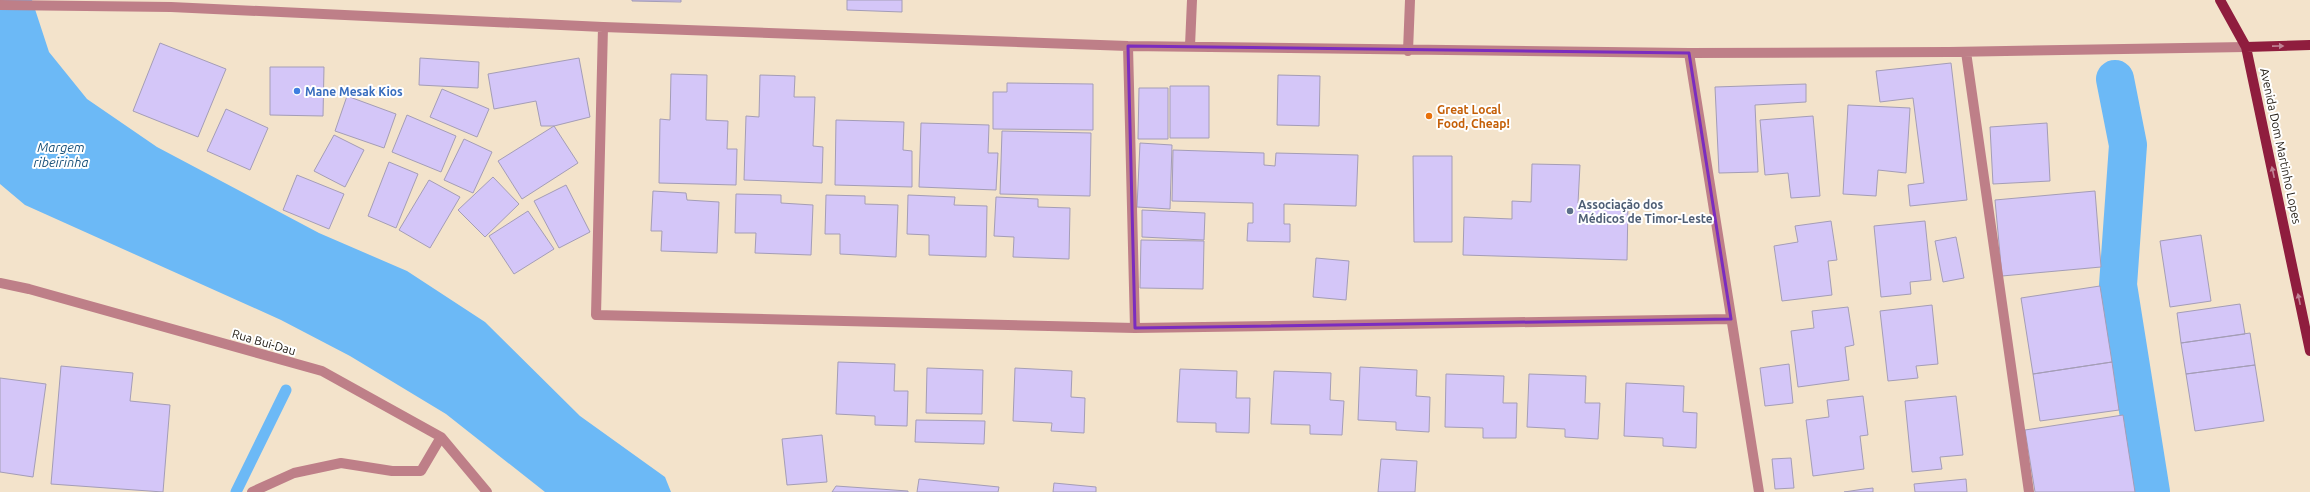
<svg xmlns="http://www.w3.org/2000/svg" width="2310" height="492" viewBox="0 0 2310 492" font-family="Ubuntu,sans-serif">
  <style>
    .water { fill: #6cb9f6 }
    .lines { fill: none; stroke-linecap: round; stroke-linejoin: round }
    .stream { stroke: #6cb9f6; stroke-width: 11 }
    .canal { stroke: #6cb9f6; stroke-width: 38 }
    .building { fill: #d4c6f8; stroke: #a49db6 }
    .minor { stroke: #be7f88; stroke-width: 10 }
    .major { stroke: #8f1d3e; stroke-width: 10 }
    .oneway { fill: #c18395 }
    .marked { fill: none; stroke: #7b2cbf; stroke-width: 3; stroke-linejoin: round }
    .shop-dot { fill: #3f7fe0; stroke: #fff; stroke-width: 1.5 }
    .food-dot { fill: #e8710a; stroke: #fff; stroke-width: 1.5 }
    .service-dot { fill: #5c6f8a; stroke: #fff; stroke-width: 1.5 }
    .labels { text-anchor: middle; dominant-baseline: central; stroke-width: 4; stroke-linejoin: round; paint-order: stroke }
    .shop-label { font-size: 12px; font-weight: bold; fill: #366cbe; stroke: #fff; text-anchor: start }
    .food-label { font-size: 12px; font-weight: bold; fill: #c56008; stroke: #fff; text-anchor: start }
    .street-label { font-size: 12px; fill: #1e1810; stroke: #fff }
    .service-label { font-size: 12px; font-weight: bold; fill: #4e5e75; stroke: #fff; text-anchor: start }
    .water-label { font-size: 13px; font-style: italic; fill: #195179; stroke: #fff }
  </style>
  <rect width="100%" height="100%" fill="#f3e3cb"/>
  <path class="water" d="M0,0H32L49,52L87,99L157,147L319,233L407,271L485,322L580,416L665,477L671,492H545L446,414L350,356L281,320L25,205L0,184Z"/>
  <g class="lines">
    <path class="stream" d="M236,492L286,390"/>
    <path class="canal" d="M2115,79L2128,145L2118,285L2151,492"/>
  </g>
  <path class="building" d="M632,0H681V2L632,1Z
    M847,0H902V12L847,10Z
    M160,43L226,69L198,137L133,111Z
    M420,58L479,62L478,88L419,85Z
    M579,58L590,117L554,126H541L536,101L494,109L488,74Z
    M1951,63L1967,200L1910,206L1908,185L1924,183L1913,98L1880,102L1876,71Z
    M270,67H324L323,116L270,115Z
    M671,74L707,75L706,120L728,121L727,149H737L736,185L659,183L660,119L670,120Z
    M760,75L795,76L794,97H815L813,146L823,147L822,183L744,180L746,116L759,117Z
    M1278,75L1320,76L1319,126L1277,125Z
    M1007,83L1093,84V130L993,129V92H1007Z
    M1806,84V102L1755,105L1758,172L1719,173L1715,87Z
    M1170,86H1209V138H1170Z
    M1139,88H1168V139H1138Z
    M442,89L489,109L477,137L430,117Z
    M347,96L396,114L384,148L335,131Z
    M1848,105L1910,108L1906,173L1878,170L1876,196L1843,194Z
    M226,109L268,128L250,170L207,151Z
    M407,115L456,136L441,172L392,152Z
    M1813,116L1820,196L1791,198L1788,173L1765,175L1760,120Z
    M836,120L904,122L903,150L912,151V187L835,185Z
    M921,123L989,125L988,153H998L996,190L919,187Z
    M2047,123L2050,181L1993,184L1990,127Z
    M554,126L578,163L522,199L498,161Z
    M1002,131L1091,133L1090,196L1000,194Z
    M334,135L364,150L345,187L314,171Z
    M464,139L492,152L473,193L444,180Z
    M1140,143L1172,145L1170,209L1137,207Z
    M1173,150L1264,153V165L1275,166L1276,153L1358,155L1356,206L1284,204V224H1290V242L1247,241L1248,223H1253V203L1172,201Z
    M1413,156H1452V242H1414Z
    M389,162L418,174L396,228L368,216Z
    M1532,164L1580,165L1578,203L1628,204L1627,260L1463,255L1464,217L1512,219V201L1531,202Z
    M297,175L344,194L329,229L283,210Z
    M493,177L519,204L485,237L458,210Z
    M429,180L460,197L430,248L399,230Z
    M566,185L590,232L559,248L534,201Z
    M653,191L686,193L687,200L719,202L717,253L661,251L662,231H651Z
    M2095,191L2101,267L2002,276L1995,200Z
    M736,194L781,195V203L813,205L811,255L755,253L756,233H735Z
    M826,195L865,196V204L898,205L896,257L840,254V234H825Z
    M908,195L955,197L954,205L987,206L986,257L929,255V235L907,234Z
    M996,197L1038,199V207L1070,208L1069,259L1013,257L1014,237L994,236Z
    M1142,210L1205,213L1204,240L1142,237Z
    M528,211L554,249L514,274L489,236Z
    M1831,221L1837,260L1828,261L1832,295L1782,301L1774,246L1798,242L1795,226Z
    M1925,221L1931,280L1910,282L1911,294L1881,297L1874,226Z
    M2201,235L2211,301L2170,307L2160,241Z
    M1956,237L1964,278L1943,282L1935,241Z
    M1141,240L1204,241L1203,289L1140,288Z
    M1316,258L1349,261L1346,300L1313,297Z
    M2100,286L2112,362L2033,374L2021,298Z
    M2240,304L2245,334L2181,343L2177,313Z
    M1932,305L1938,364L1916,366L1918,378L1888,381L1880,311Z
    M1848,307L1854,345L1845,347L1849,380L1798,387L1791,331L1814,328L1812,311Z
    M2250,333L2255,365L2186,374L2181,343Z
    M838,362L895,364L894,391H908L907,426L875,425V416L836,414Z
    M2112,362L2119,410L2040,421L2033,374Z
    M1789,364L1793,403L1765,406L1760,368Z
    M2255,365L2264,421L2195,431L2186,374Z
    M61,366L133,373L130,401L170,405L163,492L51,484Z
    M1360,367L1417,370L1416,396L1430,397L1429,432L1396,430V422L1358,420Z
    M927,368L983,370L982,414L926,413Z
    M1015,368L1072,371L1071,397L1085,398L1084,433L1051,431L1052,423L1013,421Z
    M1180,369L1237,371L1236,398H1250L1249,433L1216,432V423L1177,422Z
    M1274,371L1331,373L1330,400L1344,401L1342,435L1310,434V425L1271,424Z
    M1446,374L1504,376L1503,403H1517L1516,438H1483V428L1445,427Z
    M1529,374L1586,376L1585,403H1600L1598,439L1565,437V429L1527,427Z
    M0,378L46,384L33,477L0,472Z
    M1626,383L1684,386L1683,412L1697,413L1696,448L1663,446V438L1624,436Z
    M1863,396L1868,435L1860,436L1864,469L1813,476L1806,420L1829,417L1827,400Z
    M1956,396L1963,455L1940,457L1942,469L1912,472L1905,401Z
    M2123,415L2135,492H2035L2025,430Z
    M916,420L985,421L984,444L915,442Z
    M822,435L827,482L787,485L782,439Z
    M1791,458L1794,488L1775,489L1772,459Z
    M1381,459L1417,461L1415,492H1378Z
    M919,479L999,487L998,492H917Z
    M1966,479L1967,492H1915L1914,484Z
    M1054,483L1096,487V492H1053Z
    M836,486L908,491V492H832Z
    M1873,488V492H1844L1864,489Z"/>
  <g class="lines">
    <path class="minor" d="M0,5L171,7L603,27L1128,46L1689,53L1949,52L2246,47
      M603,27L596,315L1135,328L1731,319
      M1128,46L1135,328
      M1190,46L1192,0
      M1408,51L1410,0
      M1966,52L2029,492
      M1689,53L1759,492
      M0,283L29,289L322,371L441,437L487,492
      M252,492L294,473L341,463L392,471H421L441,437"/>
    <path class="major" d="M2220,0L2246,47L2310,351
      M2246,47L2310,45"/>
  </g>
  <defs><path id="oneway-solid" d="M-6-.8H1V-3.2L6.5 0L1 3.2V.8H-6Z"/></defs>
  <g class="oneway">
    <use href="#oneway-solid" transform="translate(2278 46) rotate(-1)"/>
    <use href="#oneway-solid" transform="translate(2273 172) rotate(-102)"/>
    <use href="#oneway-solid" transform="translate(2299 299) rotate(-102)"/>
  </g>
  <path class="marked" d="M1128,46L1689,53L1731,319L1135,328Z"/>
  <circle class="shop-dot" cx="297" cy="91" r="4"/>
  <circle class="food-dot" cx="1429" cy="116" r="4"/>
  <circle class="service-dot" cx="1570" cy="211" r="4"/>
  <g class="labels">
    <g class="shop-label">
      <text x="305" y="91">Mane Mesak Kios</text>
    </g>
    <g class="food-label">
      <text x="1437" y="109">Great Local<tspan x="1437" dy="14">Food, Cheap!</tspan></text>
    </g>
    <g class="street-label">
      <text transform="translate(2281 146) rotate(78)">Avenida Dom Martinho Lopes</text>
      <text transform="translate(264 342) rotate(16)">Rua Bui-Dau</text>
    </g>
    <g class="service-label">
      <text x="1578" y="204">Associação dos<tspan x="1578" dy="14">Médicos de Timor-Leste</tspan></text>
    </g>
    <g class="water-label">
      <text x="61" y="147">Margem<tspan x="61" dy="15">ribeirinha</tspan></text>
    </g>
  </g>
</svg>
